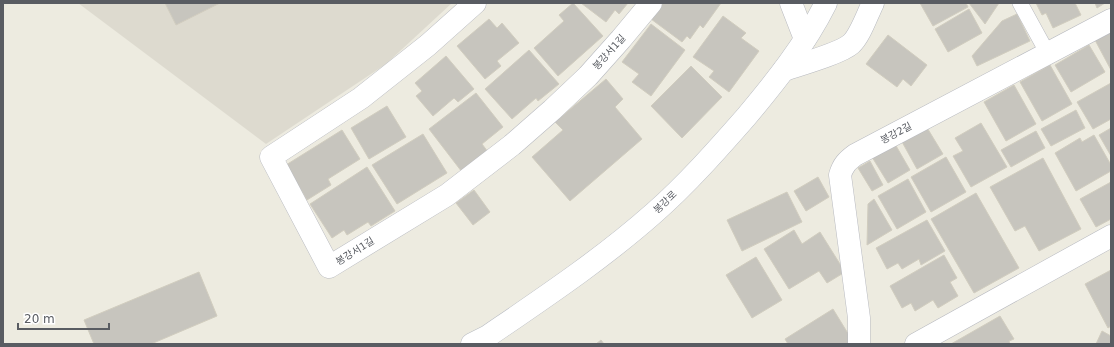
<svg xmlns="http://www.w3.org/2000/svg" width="1114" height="347" viewBox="0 0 1114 347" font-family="'DejaVu Sans','Noto Sans KR',sans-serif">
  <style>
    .education { fill: #dddacf }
    .building { fill: #c7c5be; stroke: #d1cdbf }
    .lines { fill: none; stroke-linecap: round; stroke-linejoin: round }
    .lane-casing { stroke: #b8bac0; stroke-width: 16 }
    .street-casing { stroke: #b8bac0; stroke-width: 23 }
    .secondary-casing { stroke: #b9bcc3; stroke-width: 23 }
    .lane { stroke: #fff; stroke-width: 15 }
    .street { stroke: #fff; stroke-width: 22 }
    .secondary { stroke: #fff; stroke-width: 22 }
    .labels { text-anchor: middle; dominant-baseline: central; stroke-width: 3; stroke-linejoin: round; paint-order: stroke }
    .street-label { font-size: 10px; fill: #595c62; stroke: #fff }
  </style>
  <rect width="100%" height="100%" fill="#edebe0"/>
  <path class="education" d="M78,3H452L386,64L266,144Z"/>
  <path class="building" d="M165,3H220L176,25Z
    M573,3L603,36L558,76L534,48L564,21L559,15Z
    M581,3H628L619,14L615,10L606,22Z
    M663,3H721L703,28L700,25L690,39L687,36L682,42L651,19Z
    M920,3H966L968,7L933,26Z
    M969,3H999L985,24Z
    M1036,3H1075L1081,15L1053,28L1046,13L1042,15Z
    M1095,3H1105L1097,8Z
    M969,9L982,33L948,52L935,29Z
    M1017,14L1030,41L977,66L972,56L1002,21Z
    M723,16L746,33L741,38L759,51L729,92L709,77L714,71L693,57Z
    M489,19L497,28L502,23L519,43L497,61L501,66L485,79L457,46Z
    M651,24L685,50L651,96L632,82L639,74L622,62Z
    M1111,31V70L1095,40Z
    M888,35L927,65L911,86L903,79L897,87L866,64Z
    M1089,45L1105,72L1071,92L1055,65Z
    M529,50L559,84L538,101L536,98L512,119L485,89Z
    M446,56L474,89L458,102L454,98L433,116L416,96L422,91L415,83Z
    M1050,65L1072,104L1042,121L1020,82Z
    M691,66L722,97L682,138L651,106Z
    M606,79L623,99L615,107L642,139L570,201L532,157L563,130L555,122Z
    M1111,83V119L1093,129L1077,102Z
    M1014,85L1036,124L1006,141L984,102Z
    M476,93L503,127L482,144L488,152L462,172L429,129Z
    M387,106L406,137L369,159L351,128Z
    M1076,110L1085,128L1051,146L1041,129Z
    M981,123L1007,167L971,187L953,156L963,151L955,138Z
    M926,126L943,154L917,169L901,140Z
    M1111,128V156L1099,135Z
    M342,130L360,159L328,179L331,185L307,200L286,165Z
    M1036,131L1045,148L1011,167L1001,150Z
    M423,134L447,173L397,204L372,165Z
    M1094,135L1111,165V171L1076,191L1055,153L1080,138L1082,142Z
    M895,144L910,170L888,183L872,157Z
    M946,157L966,192L931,212L911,177Z
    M1043,158L1081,229L1039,251L1025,226L1015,231L990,187Z
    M870,161L883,185L872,191L858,168Z
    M367,167L395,211L371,226L368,222L347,235L344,230L332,238L310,204Z
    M818,177L829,197L806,211L794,191Z
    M908,179L926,212L897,229L878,196Z
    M1111,182V219L1096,227L1080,199Z
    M474,190L490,212L473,225L456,203Z
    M787,192L802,222L742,251L727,220Z
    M976,193L1019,268L974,293L931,219Z
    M874,199L892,230L867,245L868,204Z
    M927,220L945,251L921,265L919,259L902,269L898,263L887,269L876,248Z
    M794,230L802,244L820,232L845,272L827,283L819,271L789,289L764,249Z
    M944,255L957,278L950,282L958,296L938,308L933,300L915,311L911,303L902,308L890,286Z
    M756,257L782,300L752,318L726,275Z
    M1111,270V326L1108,328L1085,284Z
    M199,272L217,316L151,344H94L84,320Z
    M833,309L852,340L847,344H788L785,339Z
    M1000,316L1014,339L1009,341L1010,344H951Z
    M1102,331L1111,336V344H1096Z
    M601,340L604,344H596Z"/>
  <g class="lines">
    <defs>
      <path id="lane" d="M1020,3L1048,54"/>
      <path id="street" d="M475,3L428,45L361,98L271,157L329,267L447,195L512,145L552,110L588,76L621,39L651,3
        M791,3L805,39
        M784,70C799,65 841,53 851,44C860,36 867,15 873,3
        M859,344V318L840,175C843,165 847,161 855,155L1111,20
        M916,344L1111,236"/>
      <path id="secondary" d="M472,344L488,336C545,297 602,259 654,213C687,184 717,150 746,117C776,81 805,45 826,3"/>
    </defs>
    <use href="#lane" class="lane-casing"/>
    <use href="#street" class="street-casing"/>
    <use href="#secondary" class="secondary-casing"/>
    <use href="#lane" class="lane"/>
    <use href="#street" class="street"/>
    <use href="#secondary" class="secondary"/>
  </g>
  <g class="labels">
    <g class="street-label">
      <text transform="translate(609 52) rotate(-48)">봉강서1길</text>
      <text transform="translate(896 133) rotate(-28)">봉강2길</text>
      <text transform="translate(665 202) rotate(-44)">봉강로</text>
      <text transform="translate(355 251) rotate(-32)">봉강서1길</text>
    </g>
  </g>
  <rect width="1114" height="347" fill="none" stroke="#595c62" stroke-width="8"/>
  <path d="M18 323v6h91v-6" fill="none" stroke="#595c62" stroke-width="2"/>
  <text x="24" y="323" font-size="12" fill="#595c62" stroke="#ffffff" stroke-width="3" paint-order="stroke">20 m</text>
</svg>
